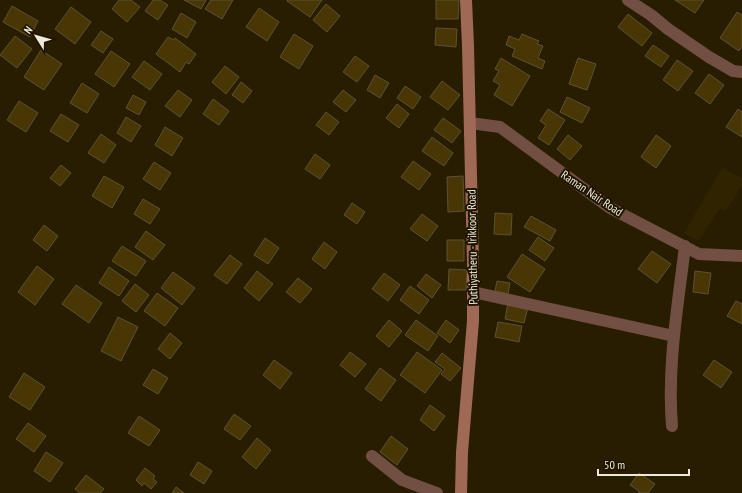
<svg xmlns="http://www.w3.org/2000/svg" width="742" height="493" viewBox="0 0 742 493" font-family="'PT Sans Narrow',sans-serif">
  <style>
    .built { fill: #302300 }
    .building { fill: #483704; stroke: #5d5134 }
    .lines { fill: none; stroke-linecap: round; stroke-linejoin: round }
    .street { stroke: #714f43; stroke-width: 12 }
    .secondary { stroke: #9f6956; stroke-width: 12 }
    .labels { text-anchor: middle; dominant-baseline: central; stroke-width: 4; stroke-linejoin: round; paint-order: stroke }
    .street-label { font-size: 12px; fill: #efe9d8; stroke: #1e1400 }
  </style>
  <rect width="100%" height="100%" fill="#281d01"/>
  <path class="built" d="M722,168L742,178V186L726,211L719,209L699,241L684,233Z"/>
  <path class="building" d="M119,0H131L140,7L127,22L112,9Z
    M153,0H160L168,5L158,20L145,11Z
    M184,0H206L201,9Z
    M211,0H233L222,19L205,9Z
    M288,0H322L310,17L287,1Z
    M436,0H459L458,19H436Z
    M675,0H704L695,13Z
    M326,4L340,16L327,32L313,20Z
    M12,6L38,21L30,37L3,22Z
    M71,7L91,22L75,44L55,29Z
    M259,8L279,22L267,41L246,27Z
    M737,12L742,15V46L739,51L720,38Z
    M181,13L196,22L187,38L172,29Z
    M628,14L652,33L642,46L618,27Z
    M436,28L457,29L456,47L435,45Z
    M101,31L113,39L103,53L91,45Z
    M294,34L313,46L299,69L280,57Z
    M522,34L539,41L537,44L543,46L538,58L545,61L542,69L512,56L515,49L506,45L509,36L519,40Z
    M15,36L32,49L17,68L0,55Z
    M168,37L174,40L175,38L196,54L189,64L186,62L180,72L156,54Z
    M653,45L669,56L661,67L645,56Z
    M41,50L62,64L44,90L24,77Z
    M111,51L130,64L114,87L95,74Z
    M355,56L369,66L357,82L343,72Z
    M501,58L530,76L512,106L494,95L500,85L493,81L499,71L495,69Z
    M578,58L596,64L587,90L569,84Z
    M677,60L693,71L678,91L663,80Z
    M144,61L162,74L150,90L132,77Z
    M225,66L239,77L226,94L212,82Z
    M709,74L724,85L710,104L695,93Z
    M375,75L389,83L380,98L367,90Z
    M442,81L460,95L448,110L430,97Z
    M241,82L252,91L243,103L232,95Z
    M82,83L99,94L87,113L70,103Z
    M405,86L421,97L413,109L397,98Z
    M178,90L192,100L180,117L165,106Z
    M343,90L356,100L346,112L333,102Z
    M133,95L146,102L139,115L126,108Z
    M567,97L590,108L582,123L560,112Z
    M213,99L229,111L219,125L203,114Z
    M19,101L38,113L26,132L7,120Z
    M397,104L409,114L399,128L386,118Z
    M548,109L565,120L549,145L538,138L546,125L540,121Z
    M738,109L742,112V137L726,127Z
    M326,112L339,122L329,135L316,125Z
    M61,114L79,125L68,142L50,131Z
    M126,117L141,126L131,142L117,133Z
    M443,118L461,131L452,143L434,130Z
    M165,127L183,138L172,156L155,145Z
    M101,134L116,145L104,163L88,153Z
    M568,135L582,146L570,160L557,149Z
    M656,135L671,146L656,168L641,157Z
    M432,137L453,153L444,166L422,151Z
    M315,154L330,165L320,179L305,169Z
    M413,161L431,174L419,190L401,177Z
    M154,162L171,173L160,190L143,179Z
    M61,165L71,173L60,186L50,178Z
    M104,176L124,187L112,208L92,196Z
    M463,176L464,211L448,212L447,177Z
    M143,199L160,209L150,224L134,214Z
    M352,203L365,212L357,224L344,215Z
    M495,213L512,214L511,235L494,234Z
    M422,214L438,226L427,241L410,229Z
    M531,216L556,230L550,241L524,227Z
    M44,225L58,236L47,251L33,240Z
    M146,231L165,245L153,260L135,247Z
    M538,237L554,248L545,261L529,250Z
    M265,238L279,248L268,264L254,255Z
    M447,240H464V261H447Z
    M324,242L337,252L325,269L312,259Z
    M122,246L146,261L136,276L112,261Z
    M652,251L671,264L657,283L638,269Z
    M522,254L545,269L530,292L507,277Z
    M230,255L242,264L227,284L214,275Z
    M37,266L54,279L35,305L18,292Z
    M109,267L129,281L119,296L99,283Z
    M449,269L467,270L466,290H448Z
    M257,271L273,284L259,301L244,288Z
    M695,271L711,273L708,294L693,292Z
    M173,272L195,288L182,305L161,288Z
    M384,273L400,285L388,301L372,289Z
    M426,274L441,285L432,298L417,286Z
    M298,278L312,289L300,303L286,292Z
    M497,281L510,283L508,294L495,291Z
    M135,284L149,295L136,312L122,301Z
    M76,285L102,303L89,323L62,304Z
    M410,286L429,300L419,314L400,300Z
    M157,293L178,308L165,326L144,311Z
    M736,301L742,304V324L727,316Z
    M508,303L528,307L524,323L505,319Z
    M118,317L138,327L121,361L101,351Z
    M389,320L402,331L389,347L376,336Z
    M416,320L438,336L428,351L405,335Z
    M446,320L459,330L450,343L437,333Z
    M498,322L522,326L519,342L495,337Z
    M170,333L182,343L170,359L158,349Z
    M350,352L366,364L355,377L340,365Z
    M417,352L442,370L425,393L400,375Z
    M442,353L461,368L450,381L441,374L445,369L435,362Z
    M274,360L292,373L280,389L263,375Z
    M714,360L732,372L721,388L703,375Z
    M380,368L396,380L381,401L365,389Z
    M153,369L168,378L158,394L143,385Z
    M24,373L45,387L30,410L9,397Z
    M430,405L445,416L434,431L420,420Z
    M234,414L251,426L240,440L224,429Z
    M139,416L160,430L149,446L128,433Z
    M28,423L46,436L34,452L16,439Z
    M391,436L408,449L397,465L380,452Z
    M257,438L271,450L256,469L242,457Z
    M46,452L63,463L50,482L34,471Z
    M198,462L212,471L204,484L190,475Z
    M145,468L155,476L153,479L157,482L151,489L144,483L142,486L136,480Z
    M639,473L655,484L648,493H638L639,491L630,485Z
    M86,475L104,489L100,493H80L75,489Z
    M176,487L184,493H172Z"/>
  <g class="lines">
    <path class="street" d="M628,0L651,15L668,29L709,57L733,71L742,72
      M470,123L500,127L610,208L699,254L742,256
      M473,292L674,336
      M672,426C667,366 678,305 685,246
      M372,456L402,480L437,493"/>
    <path class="secondary" d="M461,493L462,452L473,321V262L468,46L466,0"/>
  </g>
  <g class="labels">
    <g class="street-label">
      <text transform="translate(592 193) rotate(34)">Raman Nair Road</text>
      <text transform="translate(472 247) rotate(-91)">Puthiyatheru - Irikkoor Road</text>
    </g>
  </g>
  <g transform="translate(36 36) rotate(307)" stroke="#1e1400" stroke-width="3" paint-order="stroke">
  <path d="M0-3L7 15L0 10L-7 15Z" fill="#efe9d8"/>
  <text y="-6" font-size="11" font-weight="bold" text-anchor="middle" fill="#efe9d8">N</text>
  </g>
  <path d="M598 469v6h91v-6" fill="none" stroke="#efe9d8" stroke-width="2"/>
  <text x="604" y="469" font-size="12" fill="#efe9d8" stroke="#1e1400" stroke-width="3" paint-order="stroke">50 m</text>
</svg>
